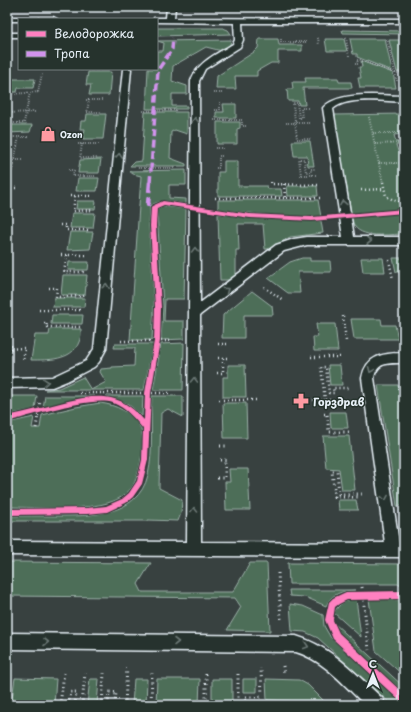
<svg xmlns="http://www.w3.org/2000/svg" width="411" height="712" viewBox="0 0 411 712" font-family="'Playpen Sans',sans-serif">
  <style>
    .green { fill: #4e6e58; stroke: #9bb0a8 }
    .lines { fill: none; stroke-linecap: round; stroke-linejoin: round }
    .lane-casing { stroke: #e8f1f8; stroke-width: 3 }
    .path-far2 { stroke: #e8f1f8; stroke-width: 2; stroke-dasharray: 0.5 2; stroke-linecap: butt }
    .path-far1 { stroke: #e8f1f8; stroke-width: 2.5; stroke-dasharray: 1 3; stroke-linecap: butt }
    .path { stroke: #e8f1f8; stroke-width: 3; stroke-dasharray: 1 3.5; stroke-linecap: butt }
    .lane { fill: #26332d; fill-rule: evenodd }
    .quiet-far1 { stroke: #d193ec; stroke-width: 3.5; stroke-dasharray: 8 3.5; stroke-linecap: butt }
    .quiet { stroke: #d193ec; stroke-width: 4.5; stroke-dasharray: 10 4.5; stroke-linecap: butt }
    .cycleway-casing { stroke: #26332d; stroke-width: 2 }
    .cycleway { fill: #ff80c0; fill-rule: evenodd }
    .oneway { stroke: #6a7674 }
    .labels { text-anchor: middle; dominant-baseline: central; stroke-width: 3; stroke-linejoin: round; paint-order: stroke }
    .far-poi-label { font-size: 9px; font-weight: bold; fill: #e8f1f8; stroke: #26332d; text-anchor: start }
    .poi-label { font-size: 11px; font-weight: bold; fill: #e8f1f8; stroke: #26332d; text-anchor: start }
  </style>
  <rect width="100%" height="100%" fill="#384140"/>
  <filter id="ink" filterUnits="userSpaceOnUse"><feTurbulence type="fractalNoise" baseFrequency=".025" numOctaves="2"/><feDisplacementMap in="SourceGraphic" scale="8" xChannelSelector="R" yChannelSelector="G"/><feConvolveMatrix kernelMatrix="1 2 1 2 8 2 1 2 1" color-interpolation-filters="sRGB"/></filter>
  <g filter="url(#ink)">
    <path class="green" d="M157,28H223L228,30L231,34L157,36Z
      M342,30L404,31V34L343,33Z
      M259,39H278L279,45H302V51H278V63H271L257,71V76H235L236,89H216L217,76L254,52L258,48Z
      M325,39H344L347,51H327Z
      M350,39H385L392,71L357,57V54H353Z
      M231,40L230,45L222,51L206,47L173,66L172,81L187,86V94H172V106H187V109H146L148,69H157V51H163L164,43L157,41Z
      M389,40H403L404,72H397Z
      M361,61L393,73L396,88H360L358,78H361L359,67H362Z
      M88,72H111L109,95H89L91,85H86Z
      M305,78H338L339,82H351L352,88H303L305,105H299L298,101H288L287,89H293L292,82H306Z
      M7,79H35L33,88H18L17,92H7Z
      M223,104H236V118H216V112H224Z
      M145,112H187V134L175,130L171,132L170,158L186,164V166H130L134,162L142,161Z
      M87,114H106L103,139H83L85,129H80L81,121H86Z
      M404,114V134L394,135L396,142H404V145H396L398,151L404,156V234C390,234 359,240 353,223L334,115Z
      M217,122H240V128L237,129V144H217Z
      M7,125H32L30,132L7,133Z
      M292,141H310L314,166H308L307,156H294Z
      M101,159L99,173H78L80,160Z
      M224,161H238V186H267L268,189H281L282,196H218V172H224Z
      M186,170V185H169V198L186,199V204C173,202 161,198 150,206L149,226L154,307L152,340H130L141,176L133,174L129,171Z
      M78,178H99L97,191H76Z
      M287,186H317L318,196H288Z
      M218,200H318L321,217C287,217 252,214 218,209Z
      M77,201H96L95,209H76Z
      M163,206L186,209L184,299H165L164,321H184V339L161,340L163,306L157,212L158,208Z
      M72,213H95L93,228H70Z
      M218,214L263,219L321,221L323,233L290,237L269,249H265L263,224H238L239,250H236V275L229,280H220Z
      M70,232H93L90,249L67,250Z
      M302,258H310V261H330L331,272H298L300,293H288L268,278L290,262Z
      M361,258H383L385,272H363Z
      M393,258H404V282H402L399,272H396Z
      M69,262H89L88,270H68Z
      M63,275H87L85,295H61Z
      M252,291L272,306L273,315H244V338H222L223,315Z
      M54,298H85L84,307H53Z
      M52,315H83L82,324H51Z
      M351,319H381L382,325H395L398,339H354Z
      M316,324H335L338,351H314L313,337H318Z
      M50,329H81C81,333 81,338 79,342C72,361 47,360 31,360L35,335H49Z
      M184,343L183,390H153L161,344Z
      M115,344H153L144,390H45L59,388L83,377L91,390L106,382L100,372L101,369L112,368V367L134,366L135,348H114Z
      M228,365H245L246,397H223V377H228Z
      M328,365H340L342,385H330Z
      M378,385H398L404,418V506H397Z
      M7,396H37L35,409L7,415Z
      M45,396H95L43,408Z
      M106,396H143L142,416L128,404Z
      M152,396H183V417L168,409L161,413L159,488L182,500L181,513L178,521L148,520V521H7V516C23,516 40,516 56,516C89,516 138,517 148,475C154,449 150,423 152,396Z
      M100,403C116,405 132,412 140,427C146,440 140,475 132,487C129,491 124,496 118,499C93,512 37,507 7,507V423L34,417L32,428H40L42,415L76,407Z
      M223,403H246L247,438H224Z
      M330,412H346L348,428H331Z
      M323,436H349L355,490H342L339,469L326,468Z
      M229,469H248L250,510H226L225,482H230Z
      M338,500H356L358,510H339Z
      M7,562L151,563L138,584L142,592H233L250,563H267L270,631L227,630L241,607L235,598L7,596Z
      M288,563L404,564V584H289Z
      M289,590H355C343,591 331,593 326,606L305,597L290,596Z
      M356,599L361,637L334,613C339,603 345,601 356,599Z
      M369,599L404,600V676L376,651Z
      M290,604L303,606L323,615L324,626L331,638L404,705H392L318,638L305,632L292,631Z
      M334,623L404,687V693L340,634Z
      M15,678L56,679L54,705H11Z
      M90,679H99L97,705H87Z
      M134,679H147L146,705H132Z
      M157,679H200L199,705H156Z
      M212,679H232V705H212Z
      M243,679H257V692H243Z
      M266,679L299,680L308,685L328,705H290V701L267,700Z"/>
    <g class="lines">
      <defs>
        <path id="lane" d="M167,7H175L174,18L404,19V23H242L243,40L240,47L205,69L199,81L200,303L276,245L294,239L307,237H343L323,108C338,90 383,96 404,96V102C386,101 346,96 333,109L354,237H404V245H307L284,251L200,315L201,542L385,543L362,378C366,355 384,353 404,353V363C390,363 377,361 374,378L399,543H404V557L7,555V541L187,542L191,81C197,62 217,54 233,44L235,40L234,23L157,22V19L154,18H166Z
          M7,17H53L57,19H19V21H7Z
          M7,33H19V37H7Z
          M123,69H131L106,349L99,362L94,367L67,381L52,387L7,388V378L52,377L86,361L94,349Z
          M7,633L296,636C332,647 356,674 383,699L385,705H365C344,685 325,661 296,652L7,649Z"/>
      </defs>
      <use href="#lane" class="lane-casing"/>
      <path class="path-far2" d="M97,9L98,7
        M318,38L319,45
        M346,38L349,56
        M281,39V42H308
        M387,39L397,81
        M355,64H358L357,60H360L395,73H404
        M80,70H108
        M38,92L42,74
        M214,93H223
        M10,94L40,92
        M86,100H103
        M89,100L87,112H102
        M310,108H301L302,118H299L297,103H293L297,139H312
        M215,110H220V100
        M143,111L176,110
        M7,113L35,112
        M369,117L383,183
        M214,120H242V126H246
        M7,123H24L30,92
        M286,123H310
        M373,133H404
        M7,137H29
        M78,144H100
        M82,144L80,158H98
        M375,144L404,143
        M215,148H224
        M219,156H224
        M7,160H24
        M379,163H404
        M138,168H175
        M216,168H219V156
        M69,170H74L73,176H96
        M7,171H12L19,137
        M300,175H317
        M301,175L299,159H304L306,172H311V169H316"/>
      <path class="path-far1" d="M271,182V184L319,185
        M383,182L386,196L397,202H404
        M284,184L285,198
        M7,188H18
        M361,190L385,189
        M70,196H94
        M75,196L73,211L93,210
        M215,198H320
        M7,214H12
        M60,225H66V230H91
        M61,255H88
        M67,255L64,272H86
        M389,260L393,279
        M404,286V289
        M264,287L283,300
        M49,288H57L56,297L84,296
        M402,296H404
        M39,310H82
        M401,315L404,328
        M343,316L346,341
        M44,323H47L46,327H80
        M121,341H172
        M218,344H227
        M7,349L25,348L23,361
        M311,357H341
        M218,358H228
        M8,362L12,343
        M217,373H223V358
        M80,393H172
        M219,400H259
        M313,400H347
        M325,400L321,367H326L329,393H334L333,388H348
        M324,414H327V416
        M38,416L40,403"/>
      <path class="path" d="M327,415L329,432H351
        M36,428L38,415
        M220,446H229
        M220,460H229
        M217,478H225V460
        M334,497H359
        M335,497L332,471H337L339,494H362
        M278,573L281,619
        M362,587L369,650
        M283,666L284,674
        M206,674V705
        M238,674V705
        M7,698L11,673
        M60,705L64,673
        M68,705L70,692H76L75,705
        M82,705L85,673
        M102,705L104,673
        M108,705L109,692H116L115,705
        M125,705L127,666
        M151,705L152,673
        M246,705L245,697H262L261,668"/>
      <use href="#lane" class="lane"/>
      <path class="quiet-far1" d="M150,183L158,70L172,49L173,38"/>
      <path class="quiet" d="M150,182L148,204L154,207"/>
      <defs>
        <path id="cycleway" d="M163,201L250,214L312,217L404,209V213L312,221L250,218L164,205L157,208L156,226L161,307L160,341L151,393L148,460L142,484L133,497L126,503L107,512L87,514L7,515V509L87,508L106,506L122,499L129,493L137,481L142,460L143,429C135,419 126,408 113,403C91,396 31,416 7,422V416C27,412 47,406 68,401C81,398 97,395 111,398C125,401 135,410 144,420L145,393L154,341L155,307L150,226L151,207L152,206Z
          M404,591V599L347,600L339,604L335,607L333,620L339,633L404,694V703L401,702L333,639L325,620L329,602L333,598L346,592Z"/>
      </defs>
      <use href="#cycleway" class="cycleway-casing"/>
      <use href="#cycleway" class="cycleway"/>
    </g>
    <defs><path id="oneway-chevron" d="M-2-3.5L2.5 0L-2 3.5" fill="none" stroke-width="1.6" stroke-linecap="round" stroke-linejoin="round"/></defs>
    <g class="oneway">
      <use href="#oneway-chevron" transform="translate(195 120) rotate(-90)"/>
      <use href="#oneway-chevron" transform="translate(119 156) rotate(-85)"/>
      <use href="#oneway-chevron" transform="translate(343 203) rotate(-100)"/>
      <use href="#oneway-chevron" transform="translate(369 241)"/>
      <use href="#oneway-chevron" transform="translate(195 250) rotate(-90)"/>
      <use href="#oneway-chevron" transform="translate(106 286) rotate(-84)"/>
      <use href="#oneway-chevron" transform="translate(226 290) rotate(-37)"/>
      <use href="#oneway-chevron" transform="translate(371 370) rotate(113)"/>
      <use href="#oneway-chevron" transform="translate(194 380) rotate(-89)"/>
      <use href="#oneway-chevron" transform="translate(46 382) rotate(-5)"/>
      <use href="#oneway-chevron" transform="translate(385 498) rotate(81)"/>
      <use href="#oneway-chevron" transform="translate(194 510) rotate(-90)"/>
      <use href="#oneway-chevron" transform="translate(46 642)"/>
      <use href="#oneway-chevron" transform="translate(176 642)"/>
      <use href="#oneway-chevron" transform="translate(306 646) rotate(17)"/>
    </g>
  </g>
  <defs>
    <symbol id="shop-bare" viewBox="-9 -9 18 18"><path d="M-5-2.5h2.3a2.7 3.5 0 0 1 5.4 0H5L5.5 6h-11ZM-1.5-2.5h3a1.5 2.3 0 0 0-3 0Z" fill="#ff9aa2" stroke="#26332d" stroke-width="2.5" paint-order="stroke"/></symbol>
    <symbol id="pharmacy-bare" viewBox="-9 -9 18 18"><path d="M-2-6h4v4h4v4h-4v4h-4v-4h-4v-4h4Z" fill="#ff9aa2" stroke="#26332d" stroke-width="2.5" paint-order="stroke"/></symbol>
  </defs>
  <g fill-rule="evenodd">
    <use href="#shop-bare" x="37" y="123" width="22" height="22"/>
    <use href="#pharmacy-bare" x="290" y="390" width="22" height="22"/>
  </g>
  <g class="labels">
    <g class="far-poi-label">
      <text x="60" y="134">Ozon</text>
    </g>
    <g class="poi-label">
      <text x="313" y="401">Горздрав</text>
    </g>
  </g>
  <rect width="411" height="712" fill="none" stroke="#26332d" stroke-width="24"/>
  <rect x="12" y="12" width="387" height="688" fill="none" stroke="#e8f1f8" stroke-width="1.5" filter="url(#ink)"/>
  <rect x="18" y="18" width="140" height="52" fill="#26332d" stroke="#747f7e"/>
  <rect x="26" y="31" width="20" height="6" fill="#ff80c0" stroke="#747f7e"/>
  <text x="54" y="38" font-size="12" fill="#e8f1f8">Велодорожка</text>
  <rect x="26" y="51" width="20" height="6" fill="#d193ec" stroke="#747f7e"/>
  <text x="54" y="58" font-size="12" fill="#e8f1f8">Тропа</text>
  <g transform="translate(373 674)" stroke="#26332d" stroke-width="3" paint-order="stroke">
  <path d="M0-3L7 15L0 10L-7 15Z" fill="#e8f1f8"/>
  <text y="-6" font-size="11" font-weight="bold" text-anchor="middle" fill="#e8f1f8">С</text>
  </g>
</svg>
